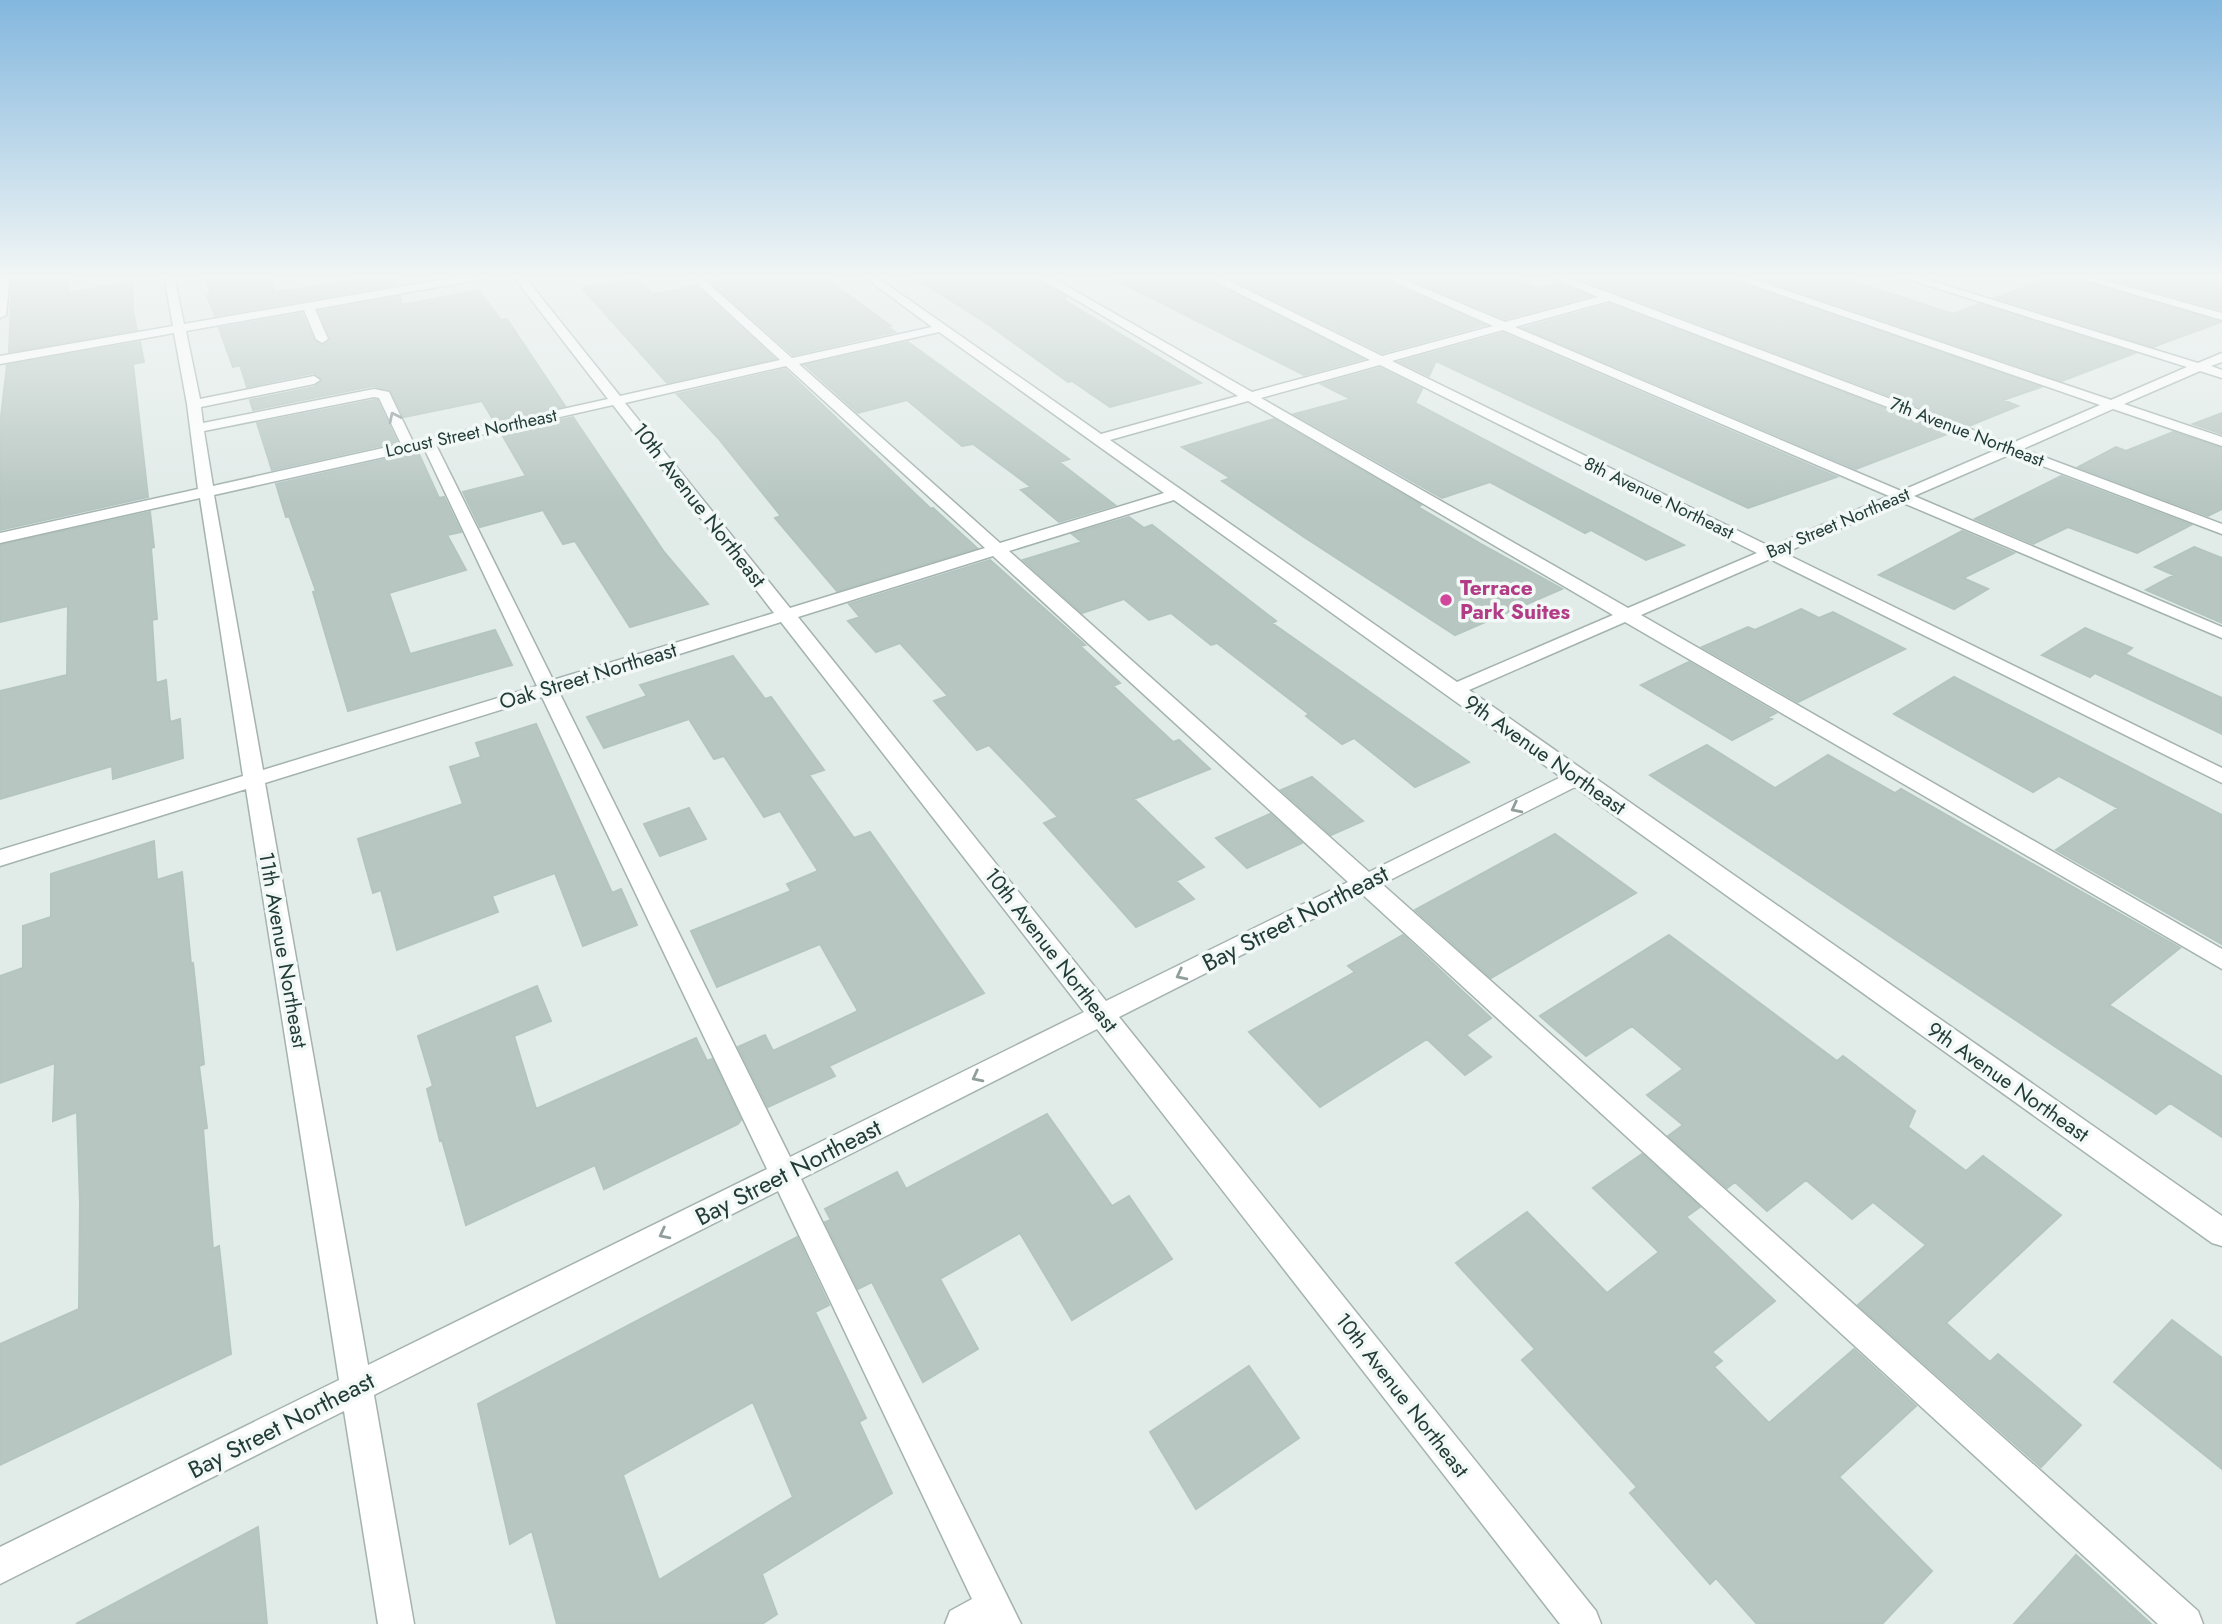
<svg xmlns="http://www.w3.org/2000/svg" width="2222" height="1624" viewBox="0 0 2222 1624" font-family="Jost,sans-serif">
  <style>
    .building { fill: #b7c6c1; stroke: #b4c5c0; stroke-width: 2; fill-rule: evenodd }
    .lines { fill: none; stroke-linecap: round; stroke-linejoin: round }
    .minor-casing { stroke: #a4b3b0; stroke-width: 3 }
    .minor { fill: #fff; fill-rule: evenodd }
    .oneway { stroke: #909e9c }
    .hotel-dot { fill: #d1479c; stroke: #f2f8f6; stroke-width: 2.5 }
    .labels { text-anchor: middle; dominant-baseline: central; stroke-width: 7; stroke-linejoin: round; paint-order: stroke }
    .far-street-label { font-size: 18px; fill: #223c38; stroke: #f2f8f6 }
    .street-label { font-size: 21px; fill: #223c38; stroke: #f2f8f6 }
    .hotel-label { font-size: 21px; font-weight: bold; fill: #b23c85; stroke: #f2f8f6; text-anchor: start }
    .near-street-label { font-size: 24px; fill: #223c38; stroke: #f2f8f6 }
  </style>
  <rect width="100%" height="100%" fill="#e1ebe8"/>
  <path class="building" d="M36,276H67L69,292L132,282L133,311L137,330L9,352L12,280Z
    M231,276H269L275,292L386,276H391L395,285L215,316L207,296H211L206,280Z
    M747,276H822L891,326L888,327L895,332L793,355L711,283Z
    M912,276H1034L1066,297L1064,300L1201,383L1110,407L1072,381L1068,382L989,325Z
    M1108,276H1203L1363,359L1304,375Z
    M1225,276H1379L1485,325L1382,353Z
    M1402,276H1507L1538,289L1559,283L1590,296L1505,319Z
    M1584,276H1725L2041,387L2003,400L2018,406L1969,426L1577,278Z
    M1751,276H1837L1953,314L1979,304L2135,353L2062,381Z
    M2053,276H2069L2221,322L2153,347L1995,298Z
    M2099,276H2202L2222,281V310Z
    M638,278L652,294L696,286L775,359L667,383L582,288Z
    M478,290L501,320L507,319L565,406L494,421L482,401L404,417L391,391L373,386L253,410L250,400L315,387L322,379L313,373L247,387L240,365L233,367L219,328L302,313L314,340L323,345L330,338L319,311L400,296L402,305Z
    M1609,304L1950,433L1856,469L1523,328Z
    M1503,333L1837,477L1748,508L1436,361L1429,376L1399,362Z
    M140,342L144,362L133,364L148,497L0,530V425L7,365Z
    M908,342L1069,459L1059,462L1115,505L1059,522L1021,490L1031,487L973,444L962,446L907,400L858,413L805,365Z
    M1380,368L1422,389L1415,403L1684,545L1646,560L1591,530L1585,533L1490,482L1442,498L1294,414L1351,399L1321,384Z
    M785,369L931,509L933,508L977,548L837,591L775,518L781,516L719,439L677,394Z
    M374,400H377L397,442L272,470L257,423Z
    M2222,413V434L2193,424Z
    M573,417L664,552L708,604L630,627L575,541L563,544L543,510L480,527L463,492L526,476L501,433Z
    M1274,419L1421,505L1418,507L1481,544L1562,589L1455,635L1304,537L1222,481L1230,478L1182,447Z
    M2173,432L2222,448V509L2208,516L2078,467L2116,447L2126,451Z
    M418,452L439,498L444,497L461,532L447,535L466,570L389,593L410,654L495,630L512,665L348,711L313,592L316,591L289,516L286,517L276,484Z
    M2061,476L2191,525L2137,553L2068,527L2033,544L1975,519Z
    M150,512L154,547L151,548L157,619L152,620L156,683L166,680L170,722L180,719L183,758L113,779L112,766L0,799V691L67,675L68,606L0,622V545Z
    M1129,517L1144,528L1152,525L1276,621L1272,623L1469,762L1415,787L1354,738L1342,744L1306,716L1309,714L1217,643L1211,645L1171,613L1149,620L1124,599L1082,613L1023,560L1082,542L1072,534Z
    M1962,531L2014,553L1963,578L1988,589L1954,609L1879,575Z
    M2194,547L2222,558V623L2146,590L2174,575L2155,567Z
    M990,560L1085,645L1080,646L1120,683L1113,686L1173,742L1179,740L1210,769L1134,799L1204,867L1176,881L1194,899L1136,927L1044,823L1058,817L989,745L977,750L934,701L948,696L900,643L876,652L848,621L860,617L849,604Z
    M1801,609L1819,618L1833,612L1905,649L1798,702L1702,647L1748,627L1755,630Z
    M2085,628L2132,648L2125,654L2222,698V734L2095,673L2090,677L2042,655Z
    M733,656L765,699L771,697L824,770L809,775L854,838L870,832L984,993L829,1066L835,1076L768,1107L738,1047L765,1035L773,1051L858,1011L820,944L717,987L691,931L791,891L787,884L818,871L780,811L764,817L724,756L714,759L689,719L604,748L587,717L647,696L640,685Z
    M1689,662L1776,713L1768,717L1772,719L1732,740L1641,685Z
    M1954,677L2222,815V944L2056,850L2118,808L2059,776L2033,792L1894,714Z
    M536,724L612,893L621,889L637,925L583,946L555,873L492,896L498,912L397,950L381,890L373,893L358,839L463,804L450,767L481,757L476,743Z
    M1707,745L1775,788L1828,755L1895,793L1901,789L2180,948L2109,1005L2222,1077V1137L2170,1103L2156,1114L1650,775Z
    M1312,777L1363,821L1331,835L1281,790Z
    M689,808L706,839L660,856L644,824Z
    M1270,814L1302,843L1247,868L1216,838Z
    M1555,834L1636,893L1491,978L1415,910Z
    M154,841L157,880L182,872L191,964L193,963L204,1064L199,1066L207,1128L203,1129L213,1249L219,1246L231,1354L0,1465V1344L79,1309L80,1203L77,1112L53,1121L55,1063L0,1083V976L23,968V926L51,917V874Z
    M1403,935L1491,1018L1466,1035L1491,1057L1465,1075L1427,1039L1320,1107L1249,1032L1355,972L1348,966Z
    M1669,935L1837,1061L1843,1056L1915,1111L1908,1127L1966,1171L1983,1156L2061,1215L1946,1323L1990,1362L1998,1354L2081,1425L2041,1467L1858,1305L1926,1245L1873,1202L1852,1219L1806,1180L1767,1211L1735,1182L1727,1188L1668,1136L1683,1125L1647,1095L1683,1069L1632,1026L1586,1056L1540,1016Z
    M537,986L551,1021L514,1036L536,1109L696,1038L707,1061L712,1059L741,1120L738,1124L604,1189L595,1165L466,1225L442,1140L440,1141L427,1089L433,1086L418,1036Z
    M1047,1114L1112,1206L1129,1196L1172,1259L1072,1320L1020,1233L940,1279L978,1349L923,1382L872,1282L858,1289L825,1222L831,1220L825,1209L897,1172L906,1189Z
    M1642,1154L1700,1207L1686,1217L1775,1301L1712,1352L1722,1361L1714,1367L1769,1423L1854,1349L1916,1406L1839,1477L1932,1571L1882,1624H1757L1716,1578L1710,1584L1630,1493L1637,1487L1522,1360L1535,1349L1456,1263L1527,1212L1607,1293L1659,1252L1593,1188Z
    M797,1237L829,1305L815,1312L866,1418L859,1422L892,1493L762,1574L777,1614L762,1624H557L532,1531L510,1544L478,1404ZM753,1402L793,1497L659,1580L623,1475Z
    M2172,1320L2222,1358V1469L2114,1382Z
    M1249,1366L1299,1438L1196,1509L1150,1432Z
    M258,1527L267,1624H76Z
    M2076,1555L2151,1624H2014Z"/>
  <g class="lines">
    <defs>
      <path id="minor" d="M0,276H10L6,315L0,318Z
        M164,276H174L184,324L463,276H487L482,279L315,309L328,339L322,343L316,339L304,310L186,331L200,399L314,376L320,380L314,384L201,407L203,423L374,389L389,392L413,442L608,399L513,276H524L620,396L780,360L689,276H700L792,358L932,327L863,276H875L1101,434L1238,396L1036,276H1049L1252,392L1370,360L1205,276H1219L1382,356L1493,326L1381,276H1395L1505,322L1598,297L1549,276H1564L2010,444L2100,405L1727,276H1743L2111,400L2187,367L1898,276H1915L2198,363L2222,353V362L2211,366L2222,370V378L2200,371L2124,404L2222,437V446L2113,409L2023,449L2222,524V534L2011,454L1914,496L2222,627V638L1901,502L1784,553L2222,768V783L1770,559L1641,615L2222,949V969L1625,622L1469,690L2222,1216V1246L2212,1243L1575,787L1382,884L2198,1611L2203,1624H2158L1362,894L1119,1017L1596,1611L1601,1624H1560L1097,1029L801,1179L1021,1624H945L950,1611L972,1599L778,1191L374,1395L414,1624H378L344,1411L0,1584V1547L339,1380L246,789L0,866V850L243,776L200,498L0,543V533L198,489L187,404L174,333L0,364V356L173,326ZM1609,301L1998,449L1901,491L1515,327ZM1503,330L1889,496L1771,547L1392,361ZM939,332L1164,493L1000,543L799,364ZM1380,365L1757,553L1628,608L1261,398ZM786,366L985,548L790,608L625,403ZM374,397L379,398L401,444L213,486L204,431ZM1248,401L1613,615L1457,682L1110,440ZM613,405L774,613L553,680L436,445ZM424,448L537,686L263,770L214,495ZM1174,500L1561,777L1369,872L1009,551ZM993,556L1348,882L1106,1001L798,617ZM781,622L1084,1012L790,1157L559,692ZM542,697L767,1169L368,1365L265,783Z
        M2072,276H2089L2222,313V320Z"/>
    </defs>
    <use href="#minor" class="minor-casing"/>
    <use href="#minor" class="minor"/>
  </g>
  <defs><path id="oneway-chevron" d="M-2-3.5L2.5 0L-2 3.5" fill="none" stroke-width="1.6" stroke-linecap="round" stroke-linejoin="round" transform="scale(1.75)"/></defs>
  <g class="oneway">
    <use href="#oneway-chevron" transform="translate(394 417) rotate(-116)"/>
    <use href="#oneway-chevron" transform="translate(1516 808) rotate(153)"/>
    <use href="#oneway-chevron" transform="translate(1181 975) rotate(153)"/>
    <use href="#oneway-chevron" transform="translate(977 1077) rotate(153)"/>
    <use href="#oneway-chevron" transform="translate(664 1234) rotate(153)"/>
  </g>
  <linearGradient id="sky" x2="0" y2="1"><stop stop-color="#83b7de"/><stop offset="0.55" stop-color="#f2f6f5"/><stop offset="1" stop-color="#f2f6f5" stop-opacity="0"/></linearGradient>
  <rect width="2222" height="503" fill="url(#sky)"/>
  <circle class="hotel-dot" cx="1446" cy="600" r="7"/>
  <g class="labels">
    <g class="far-street-label">
      <text transform="translate(1967 432) rotate(21)">7th Avenue Northeast</text>
      <text transform="translate(471 433) rotate(-12)">Locust Street Northeast</text>
      <text transform="translate(1659 498) rotate(26)">8th Avenue Northeast</text>
      <text transform="translate(1838 523) rotate(-23)">Bay Street Northeast</text>
    </g>
    <g class="street-label">
      <text transform="translate(699 505) rotate(52)">10th Avenue Northeast</text>
      <text transform="translate(588 676) rotate(-17)">Oak Street Northeast</text>
      <text transform="translate(1545 755) rotate(35)">9th Avenue Northeast</text>
      <text transform="translate(283 950) rotate(80)">11th Avenue Northeast</text>
      <text transform="translate(1051 950) rotate(52)">10th Avenue Northeast</text>
      <text transform="translate(2008 1082) rotate(35)">9th Avenue Northeast</text>
      <text transform="translate(1402 1395) rotate(52)">10th Avenue Northeast</text>
    </g>
    <g class="hotel-label">
      <text x="1460" y="588">Terrace<tspan x="1460" dy="24">Park Suites</tspan></text>
    </g>
    <g class="near-street-label">
      <text transform="translate(1295 918) rotate(-27)">Bay Street Northeast</text>
      <text transform="translate(788 1172) rotate(-27)">Bay Street Northeast</text>
      <text transform="translate(281 1425) rotate(-27)">Bay Street Northeast</text>
    </g>
  </g>
</svg>
